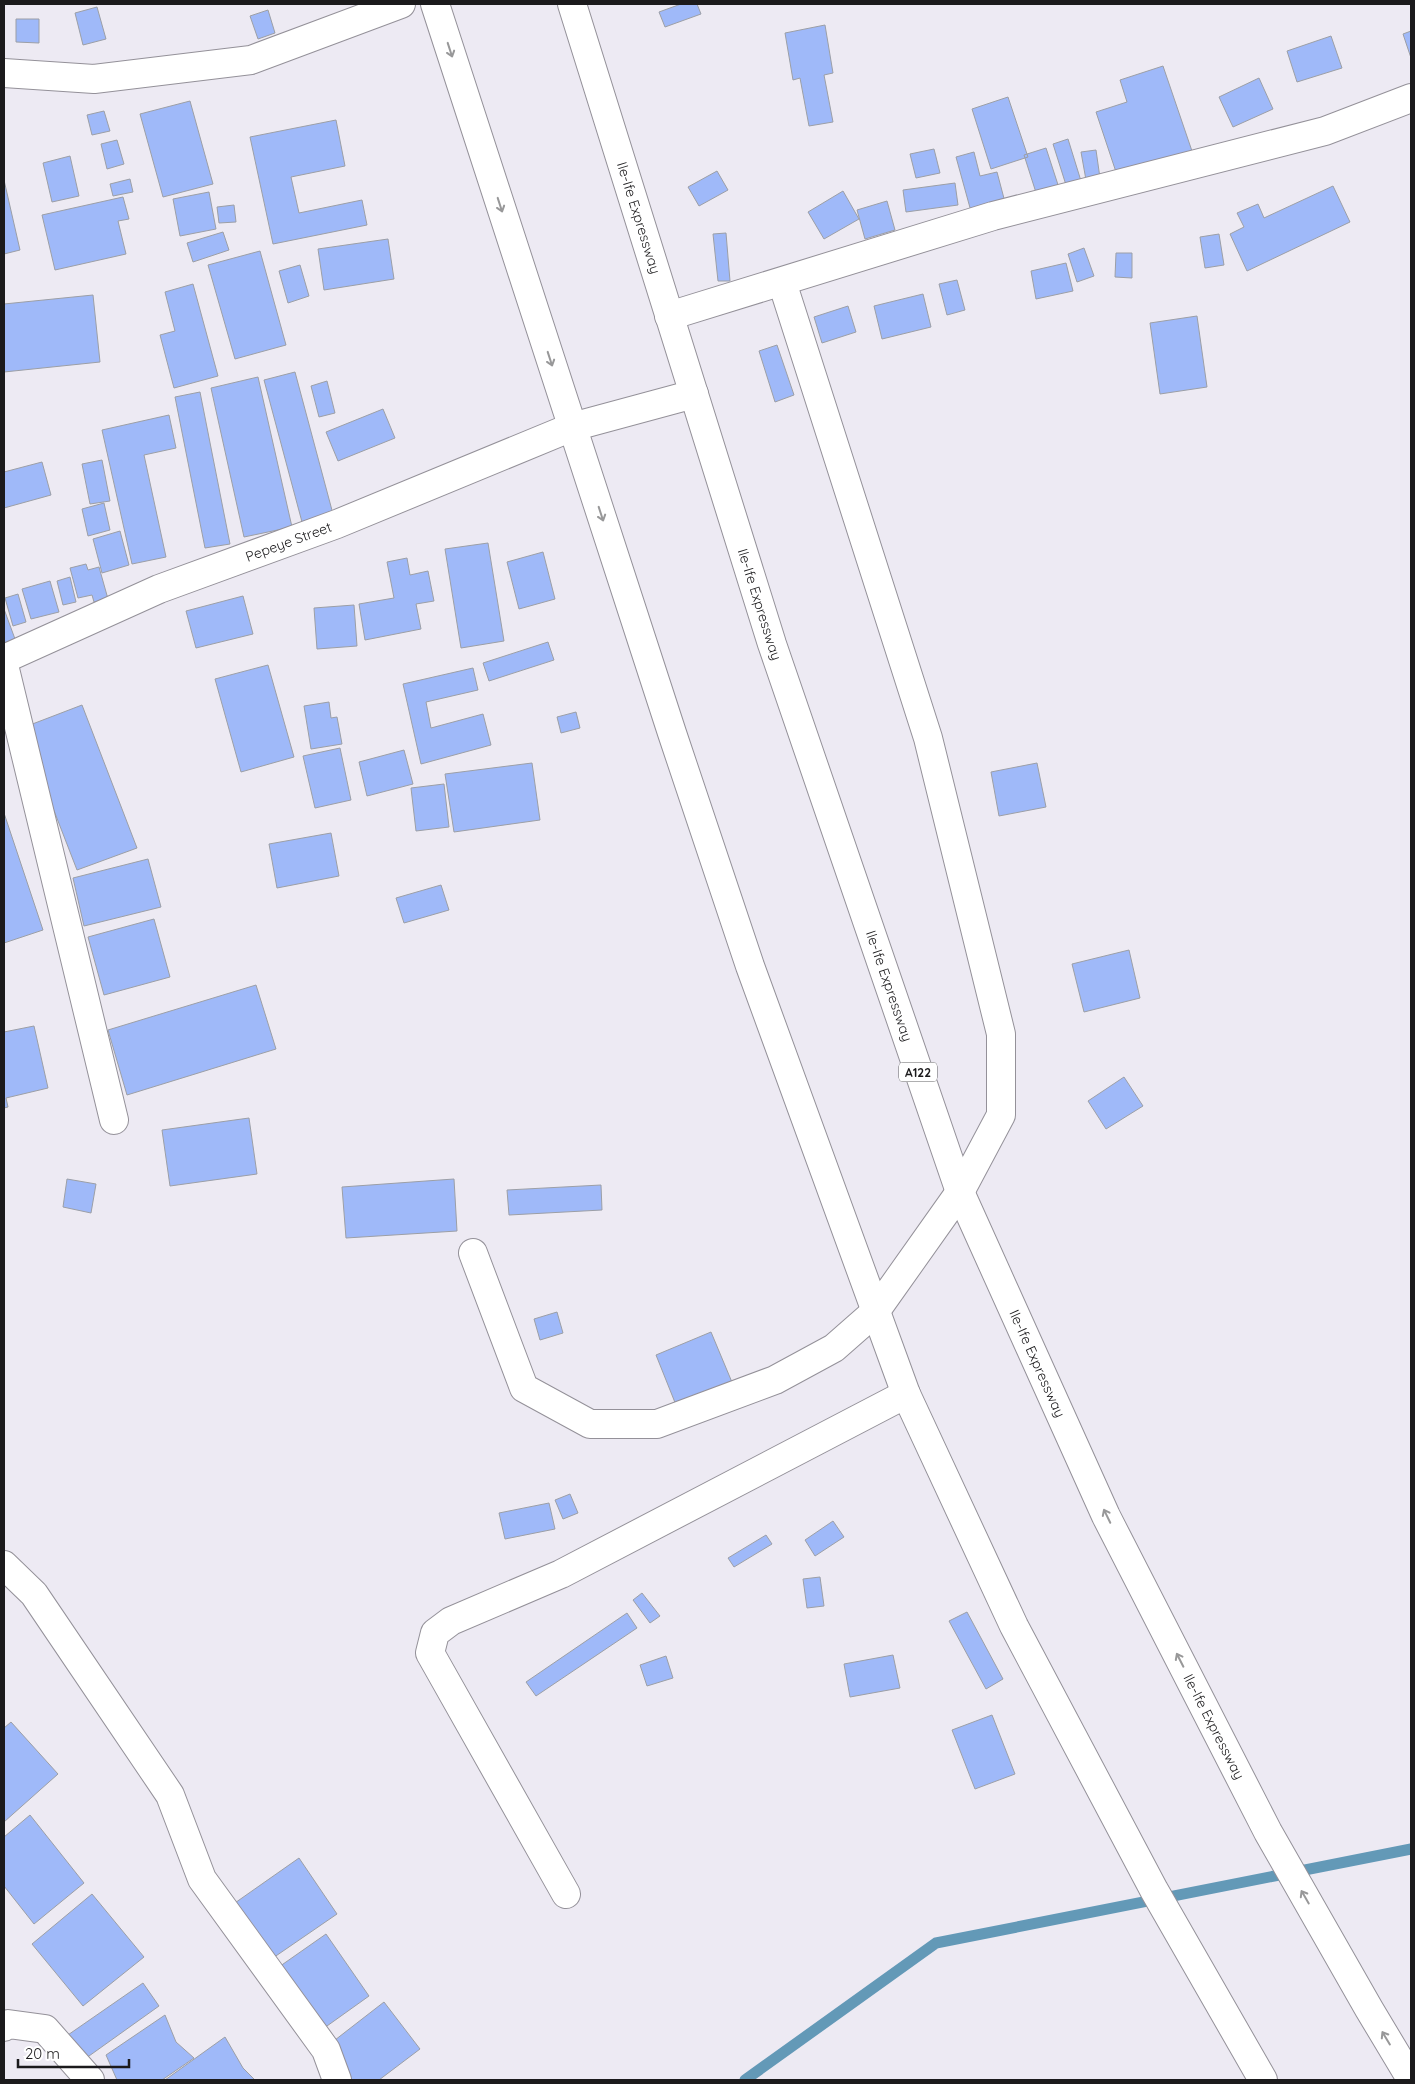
<svg xmlns="http://www.w3.org/2000/svg" width="1415" height="2084" viewBox="0 0 1415 2084" font-family="Quicksand,sans-serif">
  <style>
    .lines { fill: none; stroke-linecap: round; stroke-linejoin: round }
    .stream { stroke: #6399b7; stroke-width: 11 }
    .building { fill: #9fb9f9; stroke: #9c9fa6 }
    .minor-casing { stroke: #949199; stroke-width: 30 }
    .highway-casing { stroke: #949199; stroke-width: 30 }
    .minor { stroke: #fff; stroke-width: 28 }
    .highway { stroke: #fff; stroke-width: 28 }
    .oneway { stroke: #989899 }
    .labels { text-anchor: middle; dominant-baseline: central; stroke-width: 4; stroke-linejoin: round; paint-order: stroke }
    .shield { fill: #fff; stroke: #5f5f60; stroke-width: 1 }
    .shield-label { font-size: 12px; font-weight: bold; fill: #1b1a1c }
    .street-label { font-size: 14px; fill: #1b1a1c; stroke: #fff }
  </style>
  <rect width="100%" height="100%" fill="#edeaf3"/>
  <g class="lines">
    <path class="stream" d="M745,2080L936,1943L1411,1849"/>
  </g>
  <path class="building" d="M681,4H697L701,14L665,27L659,12Z
    M97,7L106,39L83,45L75,13Z
    M268,10L275,33L258,39L250,16Z
    M16,19H39V43L16,42Z
    M825,25L833,73L824,75L833,122L809,126L800,78L793,80L785,33Z
    M1411,31V58L1403,34Z
    M1331,36L1342,68L1297,82L1287,51Z
    M1163,66L1193,154L1118,178L1096,112L1127,102L1120,80Z
    M1259,78L1273,109L1233,127L1219,97Z
    M1008,97L1028,157L991,169L972,109Z
    M190,101L213,184L163,197L140,114Z
    M104,111L110,131L92,135L87,115Z
    M336,120L345,166L291,177L299,213L362,200L367,225L273,244L250,137Z
    M1068,139L1081,181L1066,185L1053,144Z
    M117,140L124,164L107,169L101,144Z
    M1046,148L1061,194L1039,202L1024,155Z
    M934,149L940,173L916,178L910,154Z
    M1096,150L1100,178L1086,180L1081,152Z
    M974,152L980,176L997,172L1006,206L972,215L956,157Z
    M70,156L79,196L52,202L43,163Z
    M717,171L728,190L699,206L688,187Z
    M130,179L133,192L113,196L110,184Z
    M4,180L20,250L4,254Z
    M955,183L958,205L906,212L903,190Z
    M1333,186L1350,222L1247,271L1230,234L1244,227L1237,213L1258,204L1264,218Z
    M843,191L859,219L824,239L808,212Z
    M209,192L216,229L180,236L173,199Z
    M123,197L129,219L118,221L126,254L55,270L42,215Z
    M887,201L895,230L865,239L857,210Z
    M234,205L236,222L219,223L217,207Z
    M223,232L229,250L193,262L187,243Z
    M726,233L730,281H718L713,234Z
    M1219,234L1224,265L1205,268L1200,237Z
    M388,239L394,279L324,290L318,249Z
    M1084,248L1094,276L1077,282L1068,254Z
    M260,251L286,345L235,359L208,265Z
    M1116,253H1132V278L1115,277Z
    M1066,263L1073,291L1036,299L1031,271Z
    M300,265L309,296L288,303L279,271Z
    M957,280L965,310L947,315L939,284Z
    M193,284L218,376L174,388L160,335L175,331L165,292Z
    M923,294L931,327L882,339L874,306Z
    M93,295L100,362L4,372V304Z
    M848,306L856,332L822,343L814,317Z
    M1197,316L1207,387L1160,394L1150,323Z
    M777,345L794,395L775,402L759,351Z
    M295,372L333,514L302,522L264,380Z
    M258,377L292,527L244,537L211,388Z
    M327,381L335,413L319,417L311,386Z
    M200,392L230,544L205,548L175,397Z
    M383,409L395,438L338,461L326,432Z
    M169,415L176,448L144,455L166,557L132,564L102,430Z
    M102,460L110,501L90,504L82,464Z
    M42,462L51,495L4,508V472Z
    M104,503L110,530L88,536L82,509Z
    M120,531L129,565L102,573L93,539Z
    M488,543L504,641L461,648L445,549Z
    M543,552L555,599L519,609L507,562Z
    M407,558L410,575L428,571L434,601L416,604L421,629L365,640L359,604L394,598L387,562Z
    M86,564L88,570L99,567L108,599L94,602L92,595L78,598L70,568Z
    M70,577L76,602L63,605L57,581Z
    M50,581L59,612L31,619L22,589Z
    M18,594L26,622L13,626L5,598Z
    M243,596L253,634L196,648L186,611Z
    M354,605L357,646L317,649L314,608Z
    M4,609L15,639L4,643Z
    M548,642L554,660L489,681L483,663Z
    M268,665L294,757L241,772L215,679Z
    M473,668L478,690L426,702L431,728L483,714L491,745L421,764L403,684Z
    M329,702L331,718L337,717L342,744L311,749L304,706Z
    M82,705L137,848L77,870L22,728Z
    M576,712L580,728L561,733L557,717Z
    M340,748L351,800L315,808L303,756Z
    M404,750L413,784L367,796L359,762Z
    M532,763L540,820L454,832L445,774Z
    M1037,763L1046,807L999,816L991,772Z
    M444,784L449,827L416,831L411,788Z
    M4,813L43,930L4,943Z
    M331,833L339,876L277,888L269,844Z
    M148,859L161,907L84,926L73,878Z
    M441,885L449,910L404,923L396,898Z
    M154,919L170,977L104,995L88,937Z
    M1129,950L1140,998L1084,1012L1072,964Z
    M256,985L276,1049L127,1095L108,1030Z
    M34,1026L48,1088L6,1098L8,1107L4,1108V1032Z
    M1124,1077L1143,1106L1106,1129L1088,1101Z
    M249,1118L257,1174L170,1186L162,1130Z
    M67,1179L96,1184L91,1213L63,1207Z
    M454,1179L457,1231L346,1238L342,1187Z
    M601,1185L602,1210L509,1215L507,1190Z
    M557,1312L563,1333L540,1340L534,1319Z
    M711,1332L734,1387L678,1410L656,1355Z
    M570,1494L578,1513L563,1519L555,1500Z
    M549,1503L555,1529L505,1539L499,1513Z
    M833,1521L844,1537L815,1556L805,1540Z
    M766,1535L772,1544L734,1567L728,1558Z
    M820,1577L824,1606L807,1608L803,1579Z
    M642,1593L660,1616L650,1623L633,1600Z
    M967,1612L1003,1679L986,1689L949,1621Z
    M627,1613L637,1628L536,1696L526,1682Z
    M893,1655L900,1688L850,1697L844,1664Z
    M666,1656L673,1678L647,1686L640,1665Z
    M992,1715L1015,1774L975,1789L952,1730Z
    M11,1722L58,1774L4,1822V1728Z
    M30,1815L84,1883L34,1924L4,1886V1837Z
    M299,1858L337,1914L270,1960L232,1905Z
    M92,1894L144,1957L83,2006L32,1944Z
    M326,1934L369,1996L320,2031L276,1969Z
    M143,1983L159,2006L82,2061L65,2037Z
    M384,2002L420,2049L379,2080H352L326,2047Z
    M165,2015L176,2042L194,2058L162,2080H117L106,2055Z
    M225,2037L243,2068L255,2080H165Z"/>
  <g class="lines">
    <defs>
      <g id="minor">
        <path d="M4,73L94,79L251,60L401,4"/>
        <path d="M669,316L993,216L1325,131L1411,98"/>
        <path id="s1" d="M4,659L159,589L337,524L572,427L694,394"/>
        <path d="M4,665L114,1120"/>
        <path d="M473,1253L524,1388L590,1424H657L775,1380L834,1348L875,1312L960,1192L1001,1115V1034L928,738L782,282"/>
        <path d="M4,1565L34,1594L170,1795L202,1879L326,2050L337,2080"/>
        <path d="M566,1894L430,1653L435,1633L451,1621L561,1574L906,1394"/>
        <path d="M4,2027L8,2024L45,2029L90,2080"/>
      </g>
      <g id="highway">
        <path d="M435,4L672,733L750,966L906,1394L1014,1626L1154,1890L1263,2080"/>
        <path id="s2" d="M572,4L772,644L960,1192L1106,1516L1268,1832L1369,2009L1411,2079"/>
      </g>
    </defs>
    <use href="#minor" class="minor-casing"/>
    <use href="#highway" class="highway-casing"/>
    <use href="#minor" class="minor"/>
    <use href="#highway" class="highway"/>
  </g>
  <defs><path id="oneway-shaft" d="M-6 0H5M1.5-3L5.5 0L1.5 3" fill="none" stroke-width="1.6" stroke-linecap="round" stroke-linejoin="round" transform="scale(1.25)"/></defs>
  <g class="oneway">
    <use href="#oneway-shaft" transform="translate(450 50) rotate(72)"/>
    <use href="#oneway-shaft" transform="translate(500 205) rotate(72)"/>
    <use href="#oneway-shaft" transform="translate(550 359) rotate(72)"/>
    <use href="#oneway-shaft" transform="translate(601 514) rotate(72)"/>
    <use href="#oneway-shaft" transform="translate(1107 1516) rotate(-116)"/>
    <use href="#oneway-shaft" transform="translate(1180 1660) rotate(-117)"/>
    <use href="#oneway-shaft" transform="translate(1305 1897) rotate(-120)"/>
    <use href="#oneway-shaft" transform="translate(1386 2038) rotate(-121)"/>
  </g>
  <g class="labels">
    <rect class="shield" x="899" y="1062.5" width="38" height="19" rx="4"/>
    <g class="shield-label">
      <text x="918" y="1072">A122</text>
    </g>
    <g class="street-label">
      <text stroke="none"><textPath href="#s2" startOffset="224">Ile-Ife Expressway</textPath></text>
      <text stroke="none"><textPath href="#s1" startOffset="308">Pepeye Street</textPath></text>
      <text stroke="none"><textPath href="#s2" startOffset="629">Ile-Ife Expressway</textPath></text>
      <text stroke="none"><textPath href="#s2" startOffset="1032">Ile-Ife Expressway</textPath></text>
      <text stroke="none"><textPath href="#s2" startOffset="1438">Ile-Ife Expressway</textPath></text>
      <text stroke="none"><textPath href="#s2" startOffset="1842">Ile-Ife Expressway</textPath></text>
    </g>
  </g>
  <rect width="1415" height="2084" fill="none" stroke="#1b1a1c" stroke-width="10"/>
  <path d="M18 2059v8h111v-8" fill="none" stroke="#1b1a1c" stroke-width="2.5"/>
  <text x="25" y="2059" font-size="15" fill="#1b1a1c" stroke="#ffffff" stroke-width="4" paint-order="stroke">20 m</text>
</svg>
